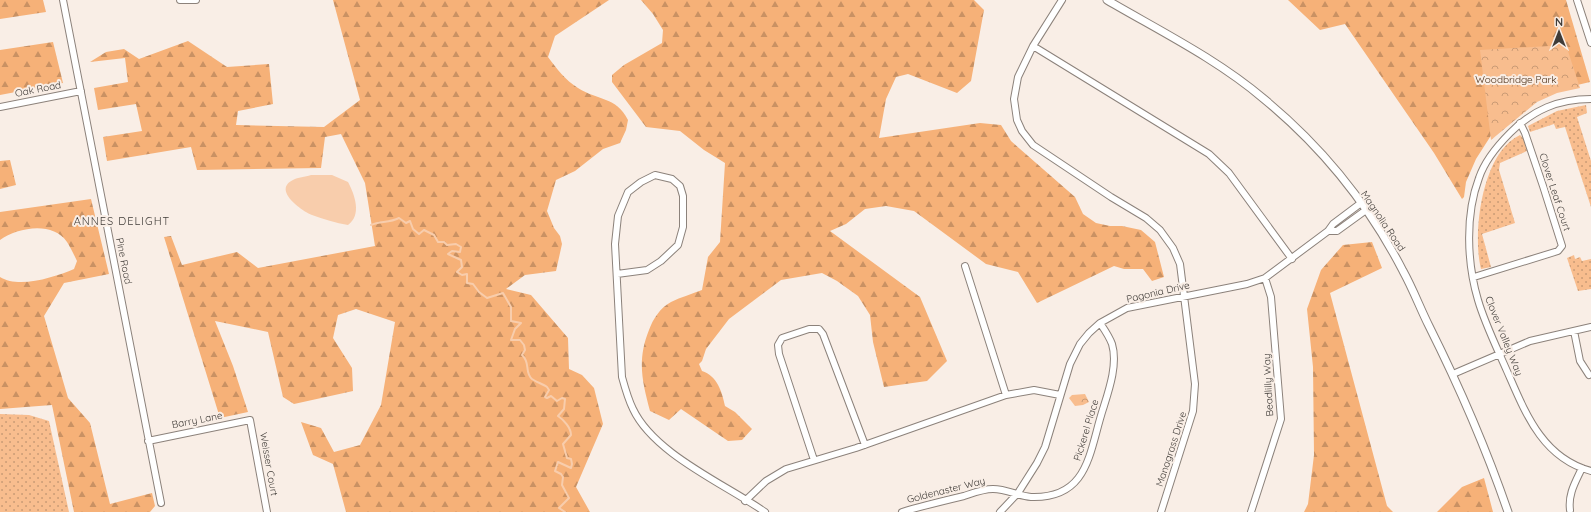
<svg xmlns="http://www.w3.org/2000/svg" width="1591" height="512" viewBox="0 0 1591 512" font-family="Quicksand,sans-serif">
  <style>
    .grass { fill: url(#grass-dots) }
    .forest { fill: url(#forest-firs) }
    .park { fill: url(#park-crowns) }
    .water { fill: #f8cdac }
    .lines { fill: none; stroke-linecap: round; stroke-linejoin: round }
    .stream { stroke: #f8cdac; stroke-width: 2 }
    .minor-casing { stroke: #8c827b; stroke-width: 8 }
    .major-casing { stroke: #8c827b; stroke-width: 9 }
    .minor { stroke: #fff; stroke-width: 6 }
    .major { stroke: #fff; stroke-width: 7 }
    .labels { text-anchor: middle; dominant-baseline: central; stroke-width: 4; stroke-linejoin: round; paint-order: stroke }
    .park-label { font-size: 10px; fill: #482c13; stroke: #f9eee6 }
    .street-label { font-size: 10px; fill: #403c38; stroke: #f9eee6 }
    .neighbourhood-label { font-size: 11px; letter-spacing: 1px; fill: #403c38; stroke: #f9eee6 }
  </style>
  <defs>
    <pattern id="grass-dots" width="8" height="8" patternUnits="userSpaceOnUse"><rect width="8" height="8" fill="#f8bd8e"/><path d="M2 2h.1M6 6h.1" fill="none" stroke="#ca9b75" stroke-width="1.8" stroke-linecap="round"/></pattern>
    <pattern id="forest-firs" width="22" height="20" patternUnits="userSpaceOnUse"><rect width="22" height="20" fill="#f6b178"/><path d="M5 1l3.5 6h-7zM16 11l3.5 6h-7z" fill="#c99163"/></pattern>
    <pattern id="park-crowns" width="20" height="18" patternUnits="userSpaceOnUse"><rect width="20" height="18" fill="#f8bd8e"/><path d="M2 6a3 3 0 1 1 6 0M12 15a3 3 0 1 1 6 0" fill="none" stroke="#ca9b75"/></pattern>
  </defs>
  <rect width="100%" height="100%" fill="#f9eee6"/>
  <path class="grass" d="M1586,105L1587,113L1577,117L1591,161V207L1565,127L1556,129L1554,124L1530,132L1528,126L1557,111Z
    M1520,135L1524,139L1527,151L1500,163L1499,170L1515,223L1482,234L1491,267L1481,269C1472,233 1482,152 1520,135Z
    M1574,255L1575,259L1580,257L1582,261L1591,259V289L1578,291L1567,258Z
    M0,414L29,415L49,421L69,512H0Z"/>
  <path class="forest" d="M0,0H43L46,12L0,19Z
    M333,0H609L555,36L548,57C557,69 565,80 578,88C598,101 616,96 628,120L626,130L620,143L603,149L575,171L556,180L547,211L554,228L560,236L562,244L556,271L525,275L506,289L531,295L568,338L569,369L582,375L594,388L603,424L576,487L590,512H346L333,464L313,455L301,422L321,428L334,452L360,445L381,405L395,322L356,309L338,315L333,338L352,368L353,391L294,404L283,397L268,332L215,321L233,366L248,412L220,418L164,237L171,236L182,265L237,252L258,268L375,246L365,183L341,134L325,137L321,168L197,170L191,147L107,161L103,137L142,131L136,104L98,110L94,88L128,82L125,58L90,62L106,52L124,49L139,59L188,41L227,67L269,64L273,104L238,111L236,125L324,127L360,100Z
    M641,0H974L984,10L971,81L957,93L908,74L896,77L886,99L879,138L980,123L1001,125L1011,141L1075,197L1083,214L1096,223L1110,226H1122L1141,230L1155,242L1164,277L1152,281L1143,269H1124L1114,266L1037,303L1018,272L986,264L914,211L886,206L865,209L846,224L830,231L920,297L947,361L927,381L884,387L873,342L870,315L858,296L837,281L822,273L781,280L729,319L706,349L702,361L699,364L702,371C717,376 722,391 725,406L735,412L752,429L742,440L728,441L681,409L669,420L650,411C642,381 637,360 649,330C653,319 660,308 671,302C681,297 692,294 702,290L708,257L720,242L725,163L704,150L680,131L646,127L612,82V75L624,65L662,43L663,30L653,14Z
    M1288,0H1566L1590,82L1556,90L1499,123L1476,159L1466,182L1464,197L1462,199L1434,153L1345,24L1320,30Z
    M53,42L63,83L0,95V50Z
    M10,160L16,185L0,189V161Z
    M91,199L109,274L64,283L44,316L68,398L90,423L110,504L152,493L155,506L150,512H74L52,405L0,409V277C19,289 55,277 74,269L77,261C74,255 71,248 67,242C53,221 18,227 0,240V212Z
    M1372,242L1382,268L1330,293L1387,506L1393,512H1304L1308,504L1314,455L1313,367L1307,309L1321,270L1343,245Z
    M1484,478L1493,512H1437L1462,487Z"/>
  <path class="park" d="M1566,45L1580,88L1557,93L1537,102L1491,140L1480,50Z
    M1085,394L1089,402L1083,405L1075,406L1069,398L1072,395Z"/>
  <path class="water" d="M311,175H332L348,182C355,195 362,215 348,225C336,223 323,219 312,215C302,211 272,190 293,180C298,177 305,177 311,175Z"/>
  <g class="lines">
    <path class="stream" d="M371,225C380,221 389,223 399,218L406,223L410,221L413,229L419,234L424,230L434,235L438,242H444L447,245L456,244L461,247L460,252L452,251L448,254L461,260L462,267L457,272L462,275L467,274V283L473,284L479,292L487,298L503,293L511,307V321L521,323L515,329L511,340H520L524,345L525,350L522,355C531,363 524,372 532,379C536,382 543,384 547,387L549,390L545,397L547,398L551,396L557,401L562,398L565,399L564,409L558,416C564,420 571,428 571,435L563,444L567,458L571,459L572,464L571,468L558,462L555,471L561,474L563,477L562,485L569,498L559,508L565,512"/>
    <defs>
      <path id="minor" d="M63,0L161,503
        M180,0H196
        M1062,0L1033,46L1018,77L1014,99L1017,120L1022,131L1033,145L1111,197L1146,218L1160,230L1173,248L1180,264L1195,384L1193,411L1161,512
        M1577,0L1591,43
        M1033,46L1209,154L1229,173L1292,259
        M1591,99C1558,99 1533,110 1510,133C1497,146 1485,160 1479,178C1465,215 1467,263 1478,300C1485,324 1497,348 1507,371C1525,412 1542,458 1591,471
        M0,107L81,91
        M1328,231H1337L1366,210
        M965,266L1006,395
        M617,274L647,270L661,261L678,245L683,227V196L680,186L672,179L655,175L641,182L628,192L618,216L615,244L622,377C625,388 628,399 633,409C654,454 725,484 765,512
        M1474,277L1558,251L1562,246L1543,186L1525,133L1520,123
        M1574,331L1580,361L1589,375
        M1453,374L1530,341L1591,327
        M148,441L250,420L267,512
        M814,460L779,354L778,345L782,338L809,329H819L823,334L865,445
        M745,501L766,481L786,469L856,448L1006,395L1034,390L1060,395
        M1570,510C1568,494 1575,483 1582,468
        M902,512C922,506 943,501 964,496C973,493 983,489 993,489C1007,489 1018,496 1031,497C1089,499 1089,452 1103,409C1109,390 1118,364 1112,344C1109,336 1104,329 1100,323
        M1000,512L1018,493L1037,463L1045,447L1070,364L1080,344L1089,333L1100,323L1127,308L1247,284L1265,278L1328,231L1333,224L1361,203
        M1251,512L1281,419L1271,297L1265,278"/>
      <path id="major" d="M1107,0C1160,31 1217,59 1264,99C1321,146 1369,205 1403,271C1413,289 1420,308 1429,326C1459,386 1486,448 1508,512"/>
    </defs>
    <use href="#minor" class="minor-casing"/>
    <use href="#major" class="major-casing"/>
    <use href="#minor" class="minor"/>
    <use href="#major" class="major"/>
  </g>
  <g class="labels">
    <g class="park-label">
      <text x="1516" y="79">Woodbridge Park</text>
    </g>
    <g class="street-label">
      <text transform="translate(38 89) rotate(-11)">Oak Road</text>
      <text transform="translate(1555 192) rotate(72)">Clover Leaf Court</text>
      <text transform="translate(1383 221) rotate(56)">Magnolia Road</text>
      <text transform="translate(124 261) rotate(79)">Pine Road</text>
      <text transform="translate(1158 292) rotate(-13)">Pagonia Drive</text>
      <text transform="translate(1504 336) rotate(68)">Clover Valley Way</text>
      <text transform="translate(1268 385) rotate(-93)">Beadlilly Way</text>
      <text transform="translate(197 420) rotate(-11)">Barry Lane</text>
      <text transform="translate(1086 430) rotate(-73)">Pickerel Place</text>
      <text transform="translate(1171 449) rotate(-72)">Managrass Drive</text>
      <text transform="translate(269 464) rotate(80)">Weisser Court</text>
      <text transform="translate(946 490) rotate(-14)">Goldenaster Way</text>
    </g>
    <g class="neighbourhood-label">
      <text x="122" y="221">ANNES DELIGHT</text>
    </g>
  </g>
  <g transform="translate(1559 32)" stroke="#f9eee6" stroke-width="3" paint-order="stroke">
  <path d="M0-3L7 15L0 10L-7 15Z" fill="#403c38"/>
  <text y="-6" font-size="11" font-weight="bold" text-anchor="middle" fill="#403c38">N</text>
  </g>
</svg>
